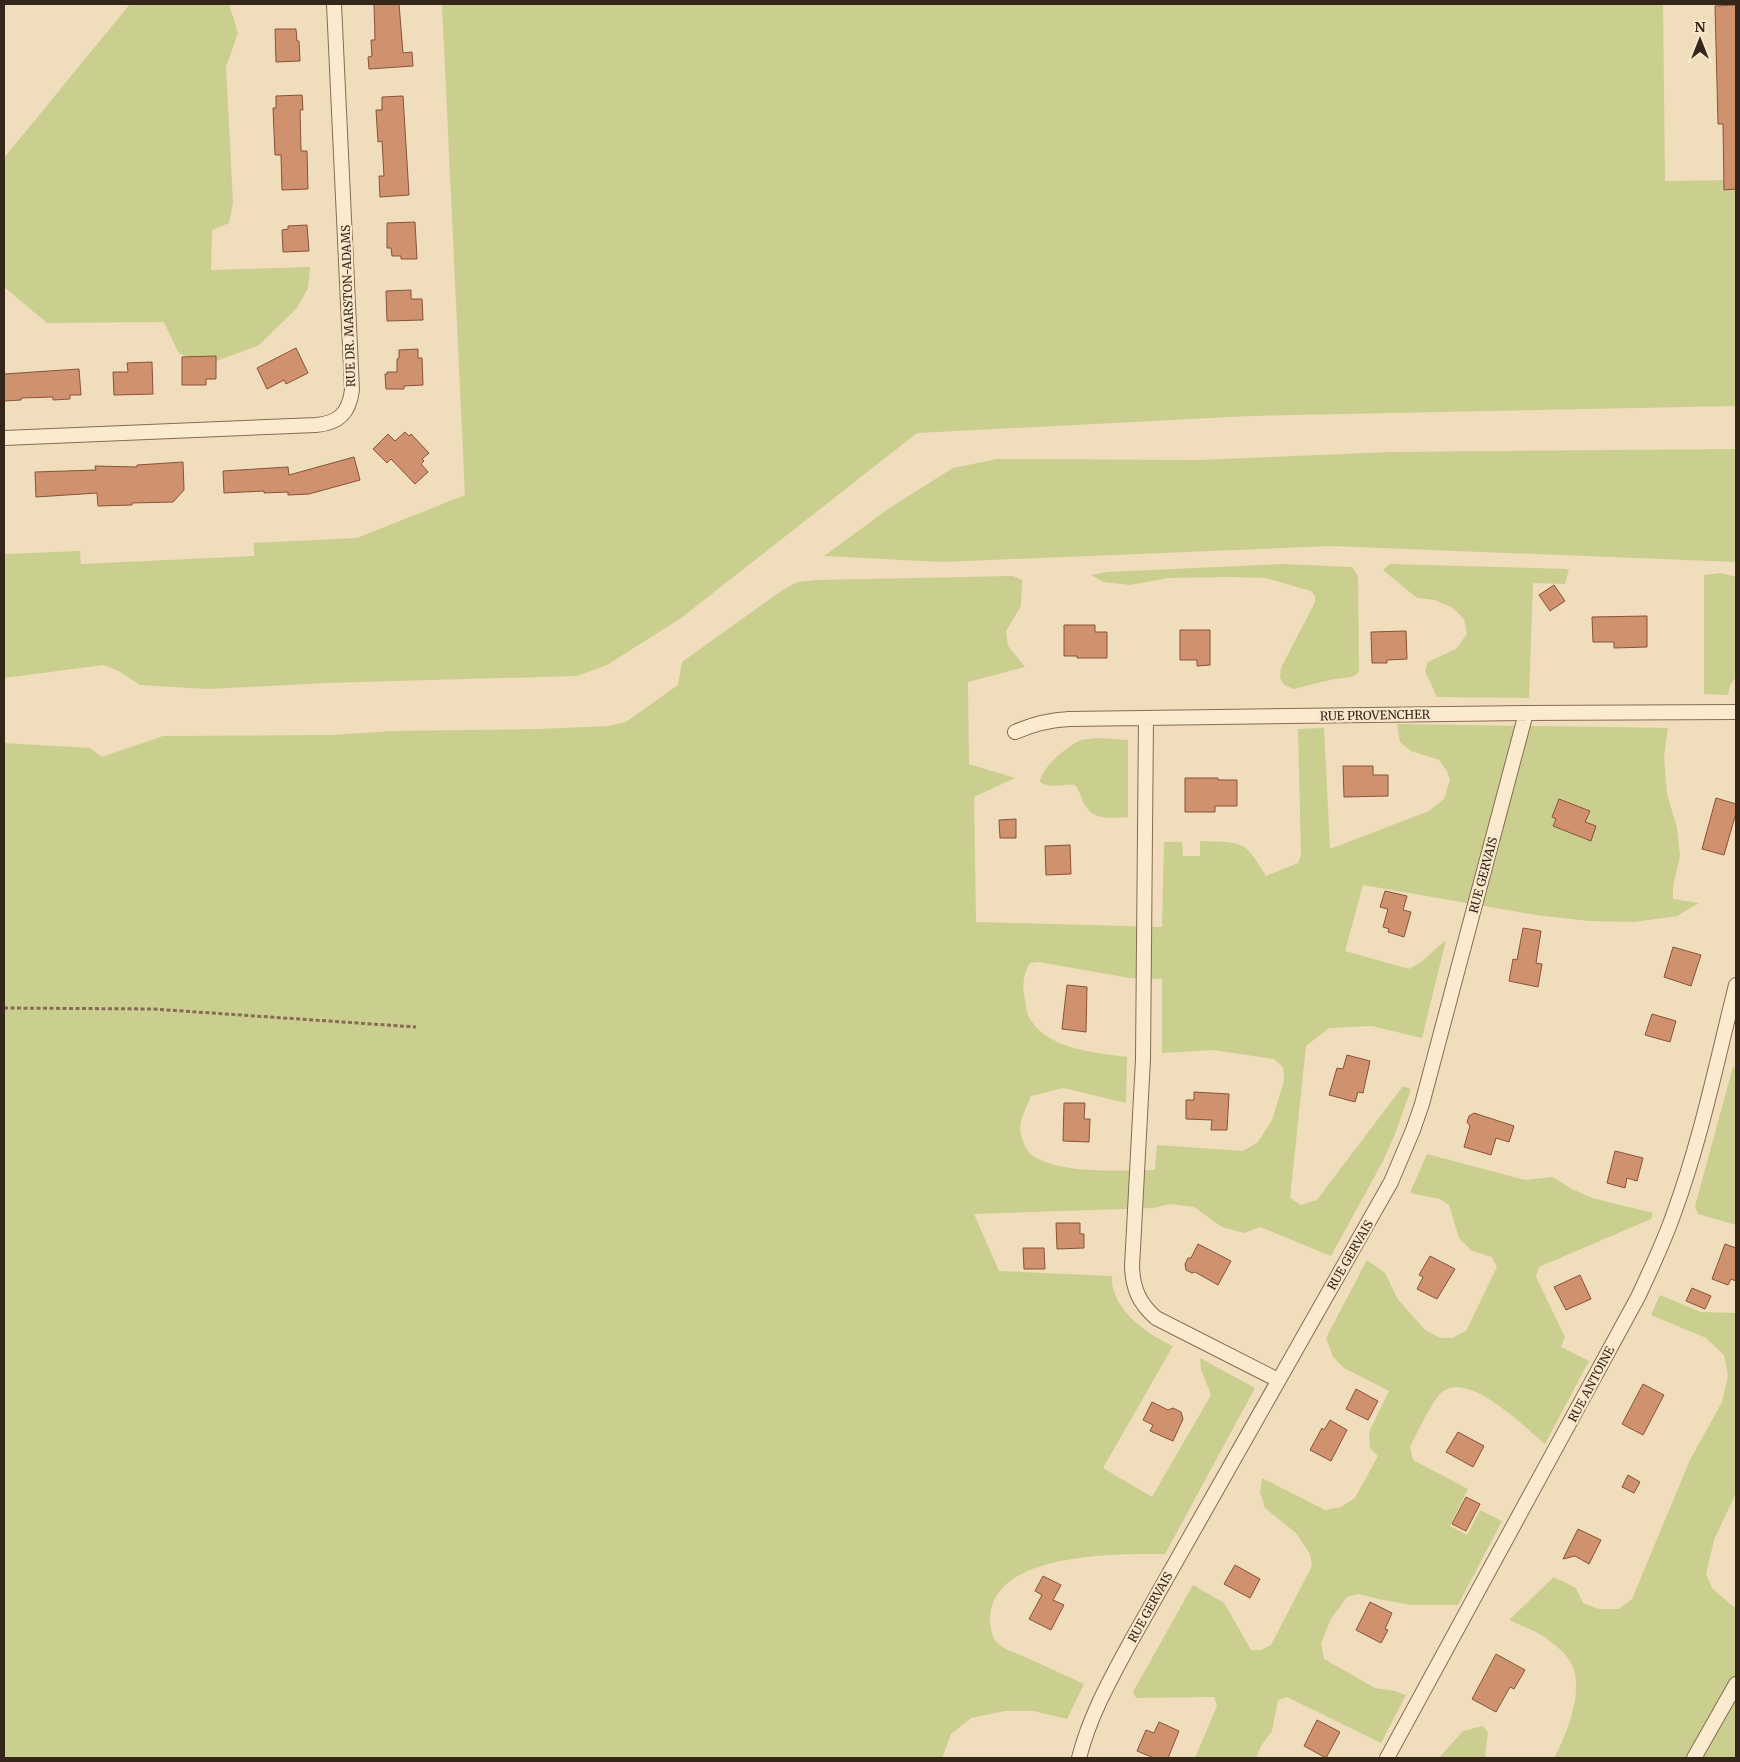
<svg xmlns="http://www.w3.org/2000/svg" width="1740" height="1762" viewBox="0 0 1740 1762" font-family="Merriweather,serif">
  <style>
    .green { fill: #cace8f; fill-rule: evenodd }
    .building { fill: #d0916f; stroke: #875339 }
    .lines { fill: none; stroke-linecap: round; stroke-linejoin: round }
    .street-casing { stroke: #876c54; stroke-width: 16 }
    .path { stroke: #876c54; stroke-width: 3; stroke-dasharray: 4 2.5; stroke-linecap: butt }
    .street { stroke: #faeace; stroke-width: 14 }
    .labels { text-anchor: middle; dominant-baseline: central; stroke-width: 4.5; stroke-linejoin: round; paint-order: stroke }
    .street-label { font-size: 12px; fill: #35261a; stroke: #f7e7cb }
  </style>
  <rect width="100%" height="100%" fill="#f0ddbb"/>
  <path class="green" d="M130,4H229L238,33L226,67L233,203L229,223L212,230L211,270L310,267L308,288L297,308L259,345L203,366L178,352L164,322L47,323L4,287V158Z
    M442,4H1663L1665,181L1736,180V406L1250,416L917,433L681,618L607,665L577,676L325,683L208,689L140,685L119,671L103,665L4,678V554L80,551L81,564L254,556V543L357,538L465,495Z
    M1736,449V562L1331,546L942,562L824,556L891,507L953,468L997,459L1198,460L1391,452Z
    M1283,564L1352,567L1358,576L1359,672L1352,677L1334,679L1294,689L1284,685L1280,678L1281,668L1315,602V596L1311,591L1266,578L1229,577L1168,578L1130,585L1104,582L1091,575L1107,572Z
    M1390,564L1569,569L1565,584L1533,583L1529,698L1437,697L1425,671L1428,662L1456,649L1467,634L1464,619L1453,608L1435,600L1417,598L1383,570Z
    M1721,573L1736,577V677L1730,685L1728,695L1704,694V575Z
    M1013,576L1022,580L1021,606L1006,631L1008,646L1025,667L968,682L969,764L1015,778L974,797L976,922L1162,927L1164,842H1182L1183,856H1200V841C1213,842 1233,840 1244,847C1253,853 1260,867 1266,876L1298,863L1301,855L1298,729L1324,728L1330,849L1429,811L1444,799L1450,780L1447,771L1439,760L1411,751L1400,742L1397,724L1668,728L1664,757L1667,794L1677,828L1680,856L1673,886V899L1699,903L1677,916L1634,922L1589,921L1536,915L1363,885L1345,951L1409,969L1421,962L1446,940L1422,1038L1372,1026L1329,1028L1306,1046L1290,1198L1301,1205L1317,1200L1403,1086L1411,1089L1395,1134L1383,1161L1331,1256L1260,1227L1244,1233L1222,1227L1194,1207L1170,1204L1154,1208L974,1214L999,1271L1112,1276C1112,1281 1112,1287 1114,1291C1121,1316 1151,1336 1173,1346L1103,1468L1152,1497L1211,1395L1201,1369L1200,1358L1255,1388L1165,1554C1120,1554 995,1551 990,1616C990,1627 991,1639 1001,1646C1008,1651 1017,1653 1025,1657C1045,1666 1064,1675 1084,1684L1067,1719L1033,1711H1005L971,1718L951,1734L942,1758H4V743L90,748L102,757L163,736L331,735L393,731L539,729L608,726L626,722L678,685L682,662L781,591L797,582L817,580ZM1039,962L1130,978L1162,979V1053L1213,1050L1274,1059L1283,1067L1284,1081L1272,1120L1258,1142L1243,1151L1157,1145L1155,1170C1121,1170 1063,1175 1033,1156C1026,1152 1021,1138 1020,1129C1020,1118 1027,1106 1031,1096L1063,1088L1126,1103L1127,1057C1096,1053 1043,1049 1028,1015C1026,1010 1026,1005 1025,1000C1022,987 1023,974 1030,963Z
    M1097,738L1128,740V817C1114,818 1095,821 1086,807C1081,800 1081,792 1075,785C1061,783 1053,790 1040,782C1041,768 1068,745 1081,740C1085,739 1092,739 1097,738Z
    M1733,1067L1736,1068V1225L1698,1214L1695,1206Z
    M1427,1154L1525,1180L1553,1177L1570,1188L1592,1198L1653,1213L1651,1219L1539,1267L1536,1277L1565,1337L1561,1347L1589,1361L1545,1444C1524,1427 1468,1369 1441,1393C1432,1401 1416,1435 1410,1447L1413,1460L1468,1489L1450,1526L1467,1535L1480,1510L1502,1521L1458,1605H1411L1378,1599L1358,1594L1347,1597L1331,1619L1321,1643L1324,1659L1375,1688L1395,1691L1406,1695L1381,1743L1287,1697L1278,1700L1272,1731L1261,1746L1256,1758H1195L1217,1706L1214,1697L1136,1698L1133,1692L1193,1585L1224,1603L1251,1650H1261L1271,1645L1312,1566L1310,1554L1296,1533L1265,1508L1260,1492L1262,1478L1325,1510L1341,1507L1355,1498L1378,1456L1370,1448L1369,1432L1389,1391L1344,1368L1333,1357L1326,1338L1367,1260L1385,1273L1397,1298L1425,1330L1440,1338H1452L1466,1331L1497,1267L1492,1257L1472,1251L1459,1238L1449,1205L1440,1199L1410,1193Z
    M1660,1295L1701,1312L1736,1313V1493L1714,1540L1706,1574L1712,1588L1736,1609V1758H1554C1567,1735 1587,1684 1569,1660C1565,1653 1556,1646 1550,1641C1539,1632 1522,1626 1509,1620L1554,1577L1576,1588L1583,1603L1599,1609H1619L1632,1599L1690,1460L1722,1402L1728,1376L1724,1355L1706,1338L1651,1315Z
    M1483,1726L1488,1733L1485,1754L1487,1758H1439L1463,1731Z"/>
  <path class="building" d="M374,4H399L403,53L412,52L413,66L369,69L368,57L372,56L371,40H375Z
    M1736,5V189L1724,190L1723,124H1718L1715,6Z
    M275,29H296L297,41H299L300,61L276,62Z
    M302,95L303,110H300L301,151H307L308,189L282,190L281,155H275L273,108H276V96Z
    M403,96L409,195L380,197L379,176H384L382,141L378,142L376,110H382V97Z
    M415,222L417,259H401V256H392L391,248H387V223Z
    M307,225L309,251L283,252L282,230L288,229V226Z
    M411,290V299H422L423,320L387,321L386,291Z
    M296,348L308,373L286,384L284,380L267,389L257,368Z
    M418,349V358H422L423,385L404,386V389H386L385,374H387V372H397V359L399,358V350Z
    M216,356V379H206V385H182V357Z
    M152,362L153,394L114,395L113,372H128L127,363Z
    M79,369L81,395H70V399L53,400V397L21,398V400L4,401V374Z
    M405,432L409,436L411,434L429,453L422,459L424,461L421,464L428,472L415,484L391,459L387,463L373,449L388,434L395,441Z
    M354,457L360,480L309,494L288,495V492L264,493V491L224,493L223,471L288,467L289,475Z
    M183,462L184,490L173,502L132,503V505L98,506L97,493L36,497L35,472L96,470L95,466L137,467V465Z
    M1554,585L1565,601L1550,611L1539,595Z
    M1647,616V647L1614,648V642H1593L1592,617Z
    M1064,625H1095V632H1107V658H1077V656H1064Z
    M1180,630H1210V665L1197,666V660H1180Z
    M1406,631L1407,659L1387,660V663H1372L1371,632Z
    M1343,766H1373V775H1388V796L1344,797Z
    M1185,778H1218V780H1237V806H1215V812H1185Z
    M1716,798L1736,804V813L1724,855L1702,849Z
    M1559,799L1590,811L1585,822L1596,826L1591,841L1553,826L1556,819L1552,817Z
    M1016,819V838H1000L999,820Z
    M1070,845L1071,874L1046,875L1045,846Z
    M1385,891L1407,896L1403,910L1411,912L1404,937L1388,932L1389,929L1383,927L1388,909L1380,907Z
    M1523,928L1541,931L1536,963L1542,964L1538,987L1509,981L1513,959L1517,960Z
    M1673,947L1701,955L1691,986L1664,977Z
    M1067,985L1087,987L1086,1032L1062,1029Z
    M1652,1014L1676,1021L1670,1042L1645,1035Z
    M1347,1055L1370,1061L1363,1093L1358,1092L1355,1102L1329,1095L1337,1068L1343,1069Z
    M1194,1092L1229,1094L1227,1130H1211L1212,1120L1186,1119V1100H1194Z
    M1064,1103H1085L1084,1119H1090L1089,1142L1063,1141Z
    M1474,1113L1514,1126L1509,1142L1496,1138L1491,1155L1464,1147L1470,1126L1467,1122L1469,1116Z
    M1615,1151L1643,1158L1637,1181L1627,1178L1625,1188L1607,1183Z
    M1056,1223H1080V1234H1084V1248L1057,1249Z
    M1198,1244L1231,1261L1218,1285L1195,1272L1192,1273L1186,1270L1185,1264L1188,1258H1191Z
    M1725,1244L1736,1248V1281L1731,1279L1728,1285L1712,1279Z
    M1023,1248H1044L1045,1269H1024Z
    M1430,1256L1455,1269L1437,1299L1417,1289L1423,1277L1419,1275Z
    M1580,1275L1591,1299L1566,1310L1554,1287Z
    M1692,1288L1711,1296L1705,1309L1686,1301Z
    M1643,1384L1664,1395L1643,1435L1622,1424Z
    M1356,1389L1378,1401L1368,1420L1346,1409Z
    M1152,1402L1168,1410L1173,1408L1181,1412L1183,1419L1173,1441L1150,1431L1153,1425L1143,1420Z
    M1330,1420L1347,1430L1331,1461L1310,1450L1322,1428L1324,1430Z
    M1458,1432L1484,1446L1473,1467L1446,1452Z
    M1628,1475L1640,1482L1634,1493L1622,1487Z
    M1466,1497L1480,1504L1466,1531L1452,1524Z
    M1578,1529L1601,1540L1589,1564L1575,1556L1563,1559Z
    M1235,1565L1260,1579L1250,1598L1224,1584Z
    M1043,1576L1061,1585L1053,1600L1064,1605L1051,1630L1029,1619L1042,1595L1035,1591Z
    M1370,1602L1392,1613L1385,1629L1388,1630L1381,1643L1356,1630Z
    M1496,1654L1525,1670L1514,1689L1510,1687L1496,1712L1472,1699Z
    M1317,1720L1340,1732L1326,1758L1304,1746Z
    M1159,1722L1179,1731L1168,1758H1154L1137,1751L1146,1730L1154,1733Z"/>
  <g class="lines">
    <defs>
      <path id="street" d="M4,438L316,425C339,423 349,413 352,390L334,4
        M1146,719L1143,1059L1132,1267C1133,1289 1139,1303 1156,1318L1278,1380
        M1015,732C1033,724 1049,720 1069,719L1526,713L1736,712
        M1079,1758C1090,1715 1110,1680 1131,1641L1391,1182L1413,1130L1422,1104L1526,713
        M1387,1758L1638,1297C1651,1269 1664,1242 1674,1213C1701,1139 1717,1061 1736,985
        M1694,1758L1736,1684"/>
    </defs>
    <use href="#street" class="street-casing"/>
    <path class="path" d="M4,1008L153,1009L416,1027"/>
    <use href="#street" class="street"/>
  </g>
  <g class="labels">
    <g class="street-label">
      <text transform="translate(348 306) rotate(-92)">RUE DR. MARSTON-ADAMS</text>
      <text transform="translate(1375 715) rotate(-1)">RUE PROVENCHER</text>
      <text transform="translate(1483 875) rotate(-75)">RUE GERVAIS</text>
      <text transform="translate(1350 1255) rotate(-60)">RUE GERVAIS</text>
      <text transform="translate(1591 1384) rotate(-62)">RUE ANTOINE</text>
      <text transform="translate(1150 1607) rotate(-61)">RUE GERVAIS</text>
    </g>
  </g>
  <rect width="1740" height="1762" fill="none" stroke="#35261a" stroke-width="10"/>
  <g transform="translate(1700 40)" stroke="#f7e7cb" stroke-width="4" paint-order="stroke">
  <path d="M0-4L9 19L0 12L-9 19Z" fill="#35261a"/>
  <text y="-8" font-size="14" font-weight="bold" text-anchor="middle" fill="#35261a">N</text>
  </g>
</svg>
